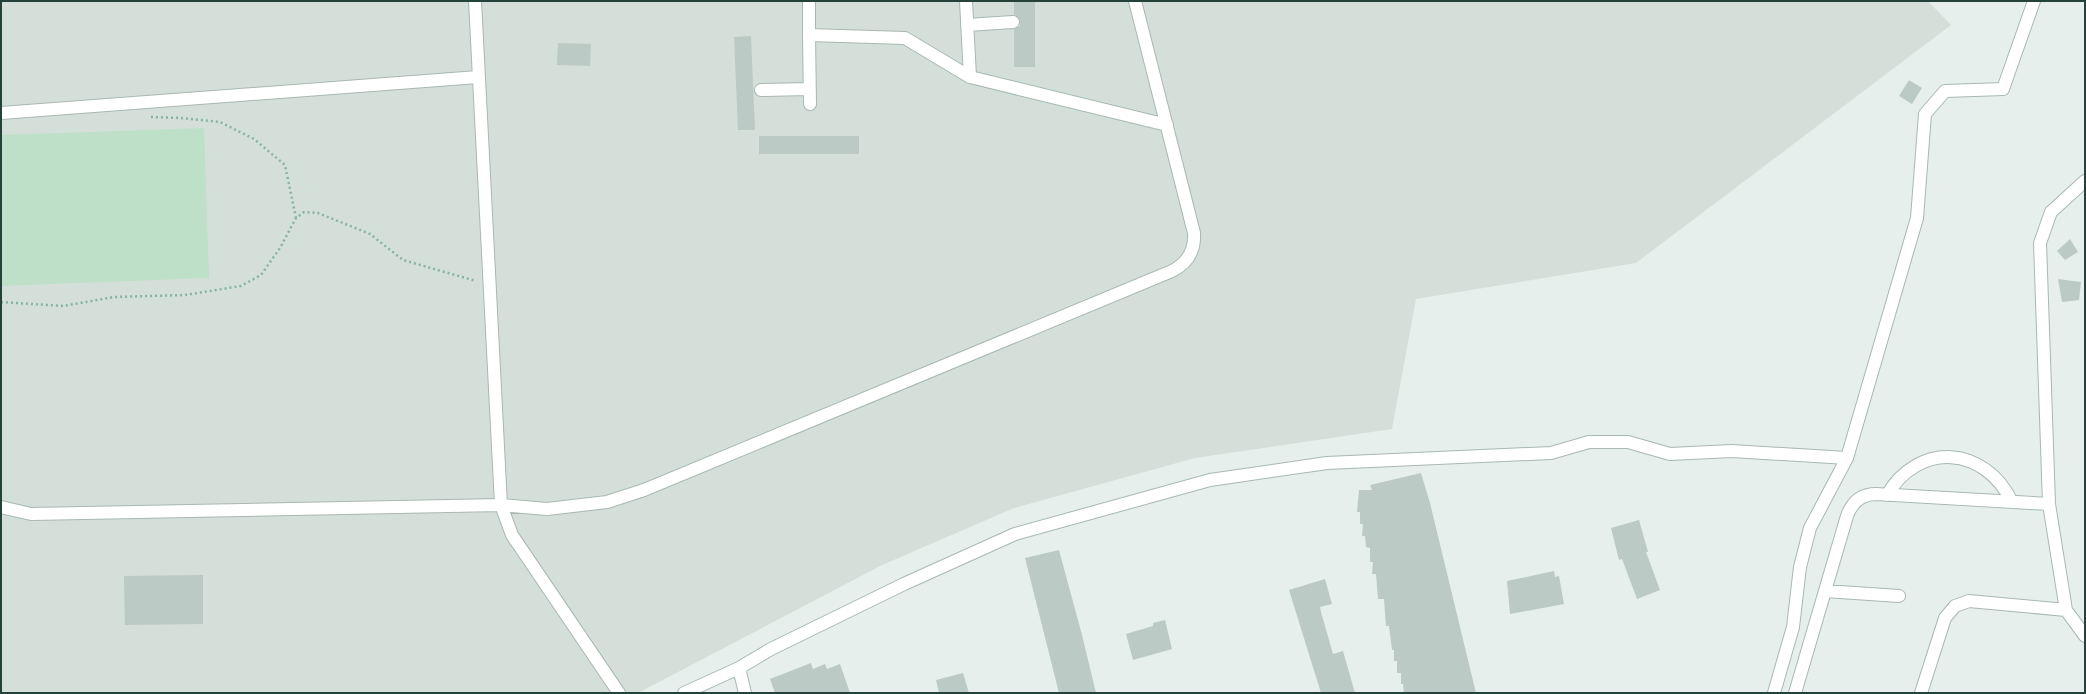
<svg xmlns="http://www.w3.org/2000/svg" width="2086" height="694" viewBox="0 0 2086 694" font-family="'PT Sans Narrow',sans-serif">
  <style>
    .built { fill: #d4dfda }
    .green { fill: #bfe0c8 }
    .building { fill: #bbcac4 }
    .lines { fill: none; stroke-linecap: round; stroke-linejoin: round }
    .minor-casing { stroke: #a8b8b2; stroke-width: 14 }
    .path { stroke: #86b3a5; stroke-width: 2.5; stroke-dasharray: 2 3; stroke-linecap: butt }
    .minor { stroke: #fff; stroke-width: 12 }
  </style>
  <rect width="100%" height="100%" fill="#e6efeb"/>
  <path class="built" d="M1,1H1928L1951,25L1636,263L1416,299L1392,429L1195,458L1014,508L880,566L638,693H1Z"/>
  <path class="green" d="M204,128L209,278L1,286V135Z"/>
  <path class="building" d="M1014,1H1035V67H1014V29L1020,26V22L1019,18L1014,15Z
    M751,36L755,130H738L734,37Z
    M558,43L591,44L590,66L557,65Z
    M1909,80L1922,88L1912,104L1899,96Z
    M759,136H859V154H759Z
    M2070,239L2078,252L2065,260L2057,251Z
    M2058,279L2081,282L2079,300L2062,302Z
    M1421,473L1430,503L1476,693H1404L1403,684H1401V673H1397V661H1394V650H1392L1389,626H1386L1384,599H1378L1376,574H1372L1373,562H1370V548L1366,547L1365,536H1362L1363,524H1360V512H1357L1359,490H1372L1370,485Z
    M1639,520L1648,552H1646L1660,590L1637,599L1622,559L1619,560L1611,528Z
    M1059,550L1082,635L1096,693H1059L1025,558Z
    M1554,571L1555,577L1559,576L1564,604L1510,614L1507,581Z
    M203,575V624L125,625L124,576Z
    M1325,579L1332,604L1320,607L1321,612L1333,654L1343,651L1355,693H1321L1289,590Z
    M1165,620L1172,649L1133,660L1126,634L1153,626V623Z
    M811,663L813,669L825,664L827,669L840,664L850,693H775L770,679Z
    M963,673L969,693H939L936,680Z"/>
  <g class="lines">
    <defs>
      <path id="minor" d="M475,1L501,505L512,535L619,693
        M809,1V35L905,38L970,77L1167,125
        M966,1L970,77
        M967,25L1013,22
        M809,35L810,104
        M761,90L809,89
        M1,113L478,77
        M2085,181L2051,212L2040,243L2049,504L2066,610L2085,636
        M1887,495C1919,441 1985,446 2012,502
        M1,507L31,514L501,505L547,509L607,502L644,490L1172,271C1188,263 1195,250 1194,233L1135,1
        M1825,591L1899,596
        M739,668L745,693
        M684,693L739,668L771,649L904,584L1015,534L1210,480L1327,463L1551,453L1589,442H1628L1670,454L1732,451L1847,458
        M1774,693L1793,627L1800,567L1810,528L1847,458L1917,218L1925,114L1945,91L2003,89L2034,1
        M1795,693L1847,516C1852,502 1861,494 1876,494L2049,504
        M1921,693L1945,618L1955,606L1969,601L2066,610"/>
    </defs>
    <use href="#minor" class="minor-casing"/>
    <path class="path" d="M151,117L180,118L220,122L254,139L285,165L296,218
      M1,302L63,306L114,297L185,295L241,286L261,275L280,248L296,218L304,212L318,213L370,234L403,260L476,281"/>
    <use href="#minor" class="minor"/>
  </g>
  <rect width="2086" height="694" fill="none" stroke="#24423a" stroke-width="4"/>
</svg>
